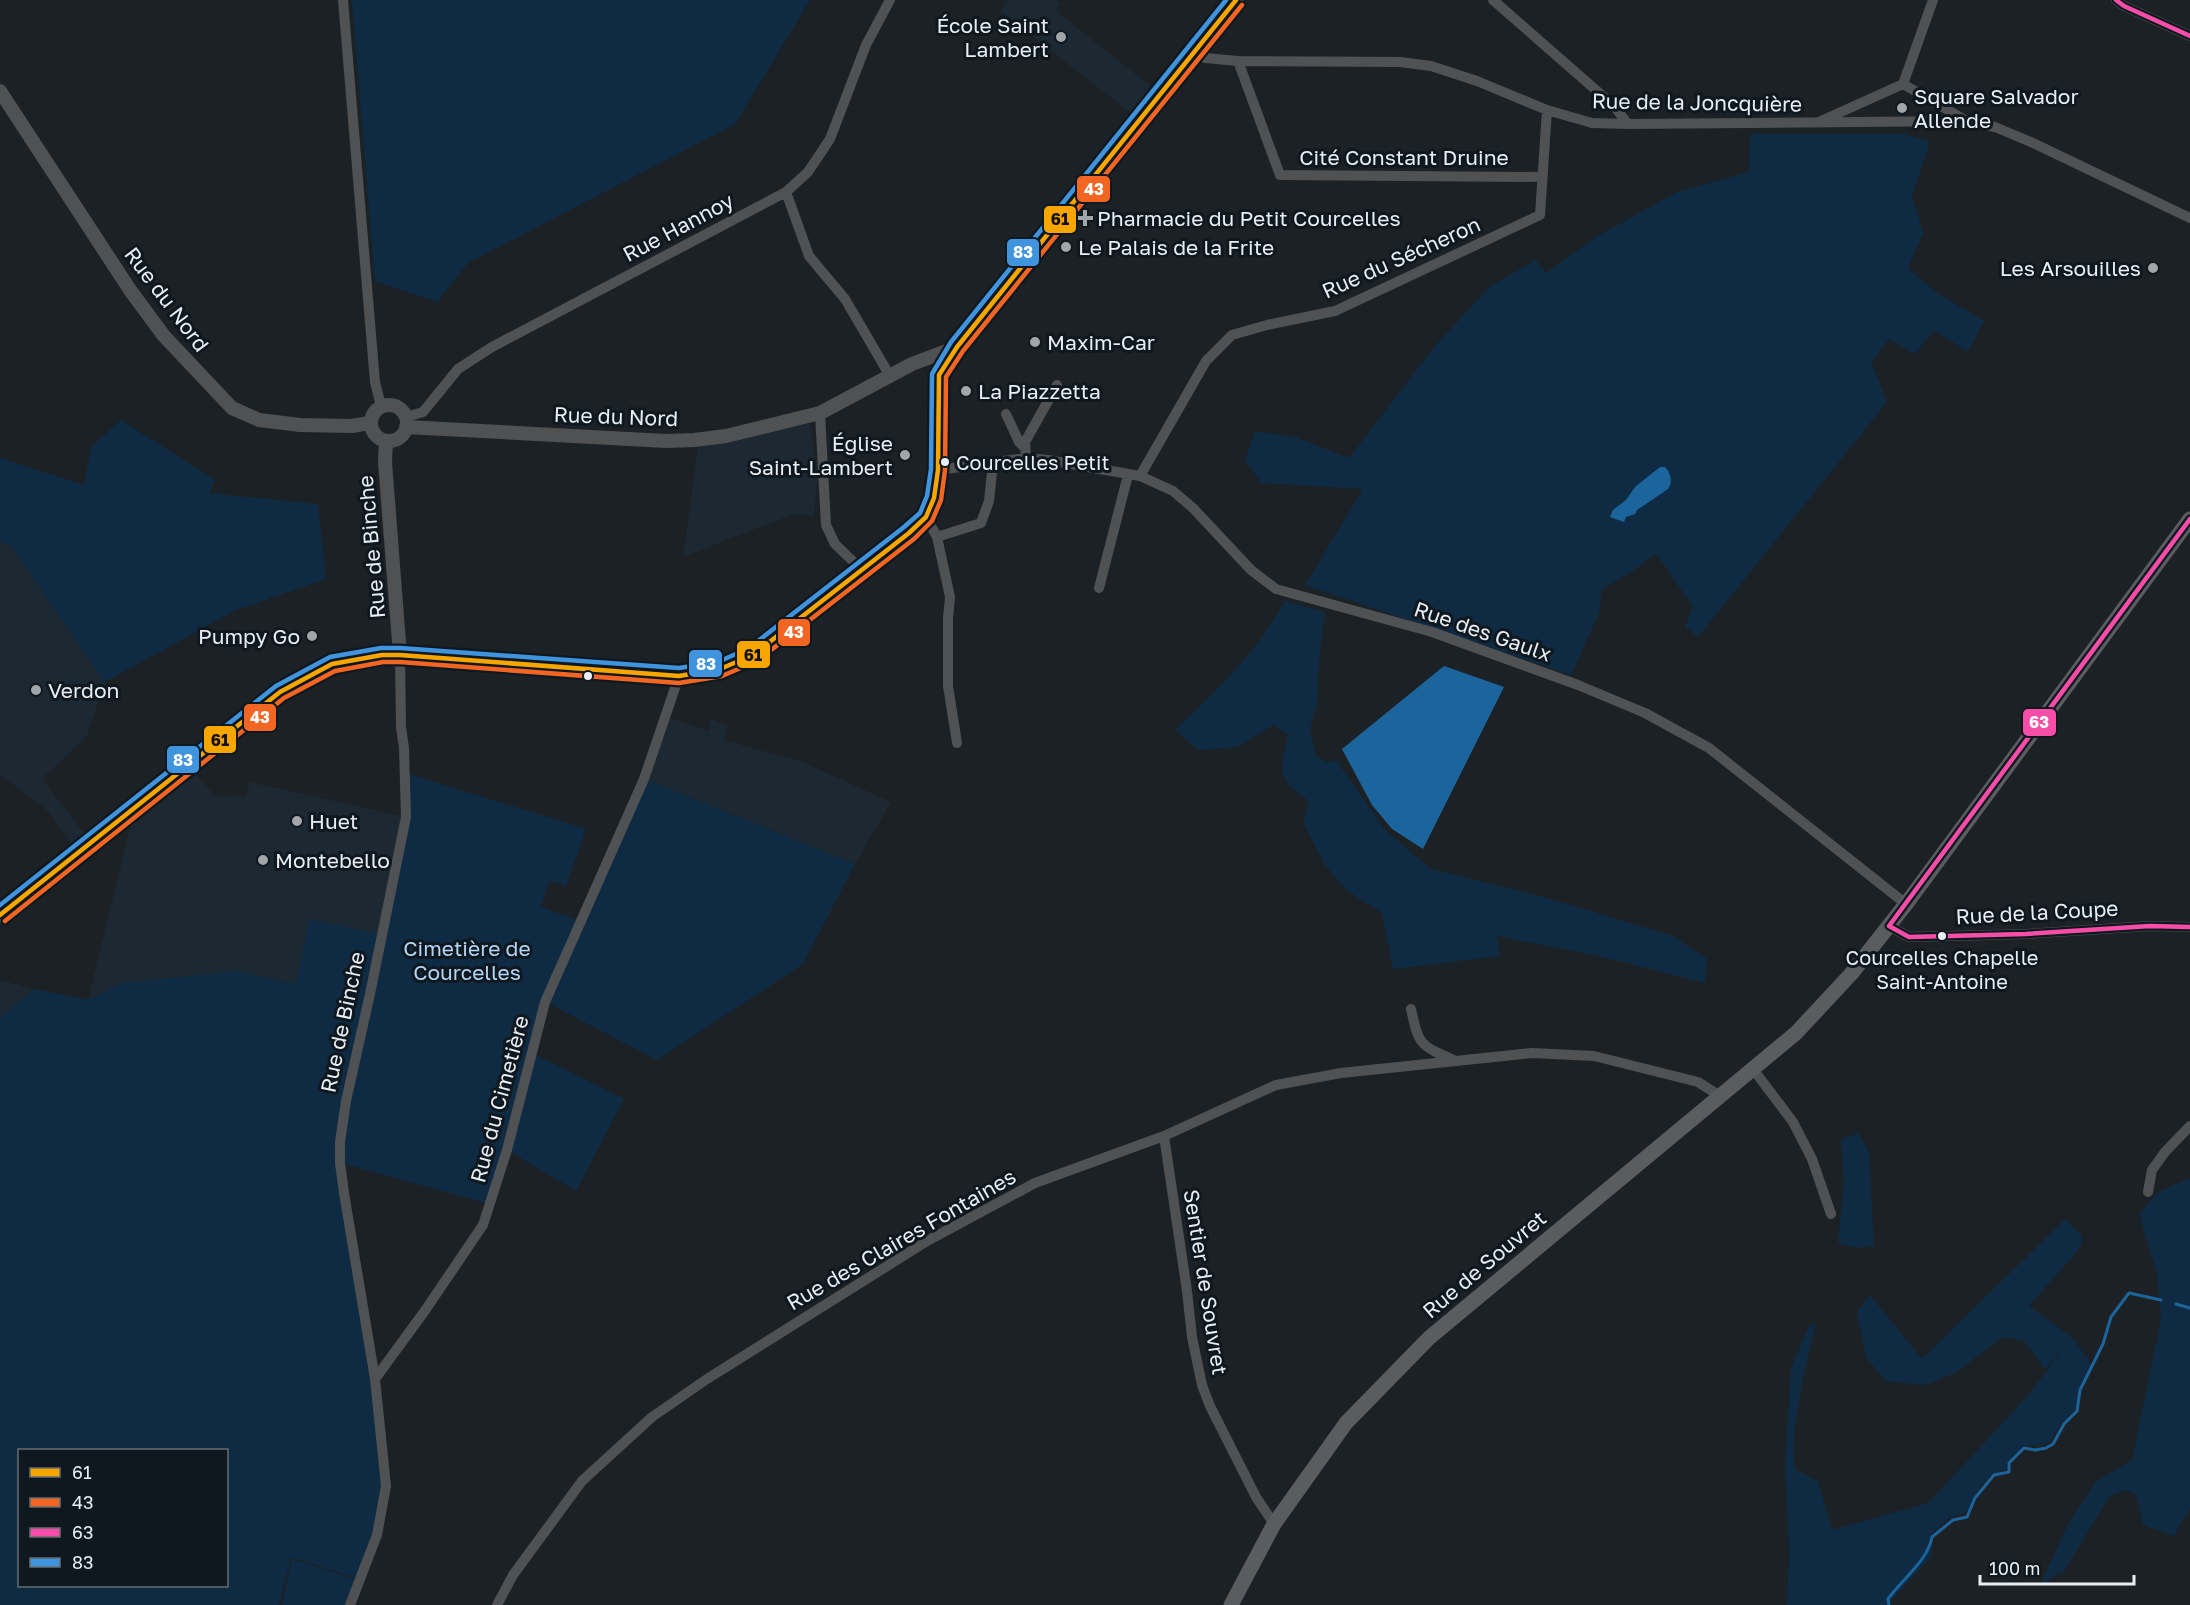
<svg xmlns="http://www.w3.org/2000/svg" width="2190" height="1605" viewBox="0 0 2190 1605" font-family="'Golos Text',sans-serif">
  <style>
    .built { fill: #1c2832 }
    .green { fill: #0f2b43; fill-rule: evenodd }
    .water { fill: #1c659c }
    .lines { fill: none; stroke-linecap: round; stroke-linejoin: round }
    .stream { stroke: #1c659c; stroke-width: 3 }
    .minor { stroke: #505153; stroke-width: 10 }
    .tertiary { stroke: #505153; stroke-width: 14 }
    .secondary { stroke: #5a5c5f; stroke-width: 15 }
    .bus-1-casing { stroke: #10181f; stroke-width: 9 }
    .bus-2-casing { stroke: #10181f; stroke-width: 9 }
    .bus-3-casing { stroke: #10181f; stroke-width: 9 }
    .bus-4-casing { stroke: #10181f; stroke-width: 9 }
    .bus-1 { stroke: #f7a600; stroke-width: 4.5 }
    .bus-2 { stroke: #f26522; stroke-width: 4.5 }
    .bus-3 { stroke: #f54da8; stroke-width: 4.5 }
    .bus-4 { stroke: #4094de; stroke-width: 4.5 }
    .poi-dot { fill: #a1a6ab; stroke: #10181f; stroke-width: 2 }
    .bus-dot { fill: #e8eef3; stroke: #10181f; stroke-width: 2 }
    .labels { text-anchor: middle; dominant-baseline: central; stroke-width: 6; stroke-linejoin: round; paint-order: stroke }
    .bus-label { font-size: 20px; fill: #e8eef3; stroke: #10181f; text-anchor: start }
    .poi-label { font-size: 21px; fill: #e8eef3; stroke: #10181f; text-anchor: start }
    .street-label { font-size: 21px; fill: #e8eef3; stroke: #10181f }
    .park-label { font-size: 21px; fill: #b2d6f7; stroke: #10181f }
    .line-badge { stroke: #10181f; stroke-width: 2 }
    .badge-label { font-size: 16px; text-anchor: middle; font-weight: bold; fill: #fff }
    .pale-badge-label { font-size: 16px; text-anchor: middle; font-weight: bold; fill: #111 }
  </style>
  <rect width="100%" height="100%" fill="#1c2126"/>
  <path class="built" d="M1008,0H1056L1061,4L1056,11L1152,87L1131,113L1000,11Z
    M809,422L818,471L814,516L794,514L683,557L698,446Z
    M0,541L12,547L105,682L87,736L42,779L92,843L79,853L45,808L0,775Z
    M667,717L709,731L710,719L728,726L724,740L803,762L891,802L855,864L644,779Z
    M189,766L216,797L246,796L250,782L406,817L382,935L296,984L236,971L88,1000L135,808Z
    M0,980L35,989L0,1018Z"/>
  <path class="green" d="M352,0H810L735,124L468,263L437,302L375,281Z
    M1750,134H1905L1930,142L1912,196L1923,233L1908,268L1937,293L1984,321L1968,352L1934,330L1915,354L1889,339L1871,362L1887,402L1698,637L1685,627L1693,607L1656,553L1633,571L1602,589L1599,613L1571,675L1305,585L1363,489L1261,483L1245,460L1255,431L1295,437L1349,458L1435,346L1489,287L1536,260L1546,273L1596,237L1677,192L1749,172Z
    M121,420L215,480L209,493L318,504L326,579L234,611L105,682L12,547L0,541V458L84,485L91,447Z
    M1285,601L1325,612L1318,670V699L1310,730L1316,756L1327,763L1336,760L1384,829L1431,869L1540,896L1673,936L1707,959L1705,983L1599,956L1497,936L1500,956L1393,969L1382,913L1346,890L1325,865L1303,822L1309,801C1274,777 1281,772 1288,734L1273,725L1238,747L1198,750L1175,730C1216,691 1258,651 1285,601Z
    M405,773L586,829L566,886L549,881L541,907L580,921L644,779L855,864L803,964L657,1060L546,1002L532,1053L624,1099L576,1191L507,1150L490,1204L341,1163L375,1379L385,1498L359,1579L291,1557L279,1605H0V1018L35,989L88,1000L123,983L236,971L296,984L309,919L382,935L406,817ZM20,1450H226V1586H20Z
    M1858,1133L1869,1152L1874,1246L1857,1248L1838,1243L1844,1183L1841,1140Z
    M2190,1178V1510L2179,1525L2175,1536L2143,1525C2137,1504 2142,1479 2109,1497L2060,1578L2061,1570L2039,1588L2066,1528L2095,1482L2132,1460L2161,1320L2157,1274L2139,1214L2158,1192Z
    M2065,1219L2082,1236L2081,1245L2076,1253L2029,1306L2073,1338L2091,1364L2078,1390L2075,1409L2058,1428L2050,1442L2037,1446L2024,1445L2007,1463L2006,1470C1986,1472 1974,1493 1969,1510L1948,1519L1931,1534L1932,1556L1887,1605H1787L1789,1551L1785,1464L1791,1368L1809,1326L1816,1323C1808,1355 1787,1442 1796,1470L1818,1481L1832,1530L1928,1503L2023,1401L2064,1349L2045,1369L2024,1341L2003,1337L1955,1373L1925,1385L1885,1381L1866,1357L1857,1312L1870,1295L1922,1359Z
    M292,1559L355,1579L345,1605H282Z"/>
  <path class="water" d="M1660,467H1665C1671,473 1673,482 1668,489L1637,510L1635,514L1626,517L1624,522L1610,517L1613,510L1626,500L1635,487Z
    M1444,666L1504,687L1423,849L1392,829L1372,805L1342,749Z"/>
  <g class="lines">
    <path class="stream" d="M2176,1304L2190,1308
      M1889,1605L1888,1599C1901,1580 1928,1561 1932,1537L1953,1520L1967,1517L1975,1498L1994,1475L2009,1472V1463L2024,1448L2035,1450L2046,1448L2053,1444L2064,1424L2077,1411L2080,1390L2103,1344L2111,1317L2129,1293L2161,1300"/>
    <path class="minor" d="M343,0L375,382L381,406
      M1493,0L1613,105L1628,124
      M2116,0L2124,6L2190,36
      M1193,54L1205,58L1238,61L1400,62L1431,66L1477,81L1547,110L1592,123L1628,124L1965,121L1995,127L2033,143L2190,218
      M1238,61L1280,175L1542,177
      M1903,84L1933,0
      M1903,84L1965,120
      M1821,121L1903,84
      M786,192L809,256L845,299L890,376
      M820,413L826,525L835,544L862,570
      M1006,414L1019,442L1025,448
      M406,417L423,412L458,369L492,347L786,192L808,172L830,139L866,45L890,0
      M1026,458L1025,442L1057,385
      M938,470L1026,458L1048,460L1140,476L1173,491L1193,508L1251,570L1276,589L1432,632L1578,685L1645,713L1709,748L1906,904
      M1140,476L1206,361L1232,335L1267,325L1335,311L1540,215L1547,110
      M926,517L937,537L950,597L948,618V686L957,743
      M937,537L981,523L989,501L993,463
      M1099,588L1128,475
      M1889,926L1909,937L2026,934L2150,926L2190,927
      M1411,1009C1419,1045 1419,1045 1454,1060
      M1753,1069L1793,1122L1812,1159L1831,1214
      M1164,1136L1187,1291L1192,1337L1202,1385L1210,1406L1256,1497L1274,1524
      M2148,1192L2152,1170L2165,1152L2190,1126
      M375,1379L424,1312L483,1225L507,1150L545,1002L644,779L679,676
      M350,1605L377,1535L386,1486L375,1379L344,1193L340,1163V1142L346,1101L370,994L406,817L404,748L401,727L400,655
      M497,1605L513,1575L582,1481L652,1417L707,1379L927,1241L1035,1183L1164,1136L1276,1085L1341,1073L1532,1053L1594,1056L1698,1082L1720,1096"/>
    <path class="tertiary" d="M0,91L130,290L164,336L232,408L259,420L300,425L352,426L369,423
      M371 423a18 18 0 1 1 36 0a18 18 0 1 1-36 0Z
      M406,427L666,441L694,440L726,436L820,413L912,364L957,347
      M386,441L385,462L400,655"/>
    <path class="secondary" d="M0,915L280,692L332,664L382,655H400L679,676L720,669L753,655L909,533L926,517L934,498L938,470L939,375L957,347L1236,0
      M1231,1605L1274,1524L1346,1423L1429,1338L1796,1033L1851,974L1906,904L2190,519"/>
    <defs>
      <path id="bus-1" d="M0,915L280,692L332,664L382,655H400L679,676L720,669L753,655L909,533L926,517L934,498L938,470L939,375L957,347L1236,0"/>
      <path id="bus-2" d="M5,921L284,698L335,671L383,662H400L679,683L722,676L757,661L914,539L932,521L941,500L945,470L946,377L963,351L1242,5"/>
      <path id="bus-3" d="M2116,0L2124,6L2190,36
        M1889,926L2190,519
        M1889,926L1909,937L2026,934L2150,926L2190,927"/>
      <path id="bus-4" d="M0,905L276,686L330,657L381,648H400L679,668L718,662L749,648L904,527L920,513L927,496L931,469L932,374L951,342L1226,0"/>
    </defs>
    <use href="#bus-1" class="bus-1-casing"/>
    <use href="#bus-2" class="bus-2-casing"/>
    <use href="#bus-3" class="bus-3-casing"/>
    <use href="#bus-4" class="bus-4-casing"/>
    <use href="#bus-1" class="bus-1"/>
    <use href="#bus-2" class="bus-2"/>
    <use href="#bus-3" class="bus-3"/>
    <use href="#bus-4" class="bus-4"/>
  </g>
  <g class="poi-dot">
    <circle cx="1061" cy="37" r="6"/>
    <circle cx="1902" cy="108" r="6"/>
    <path d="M1082 209h6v6h6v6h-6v6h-6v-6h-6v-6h6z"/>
    <circle cx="1066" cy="247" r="6"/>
    <circle cx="2153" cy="268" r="6"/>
    <circle cx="1035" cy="342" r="6"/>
    <circle cx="966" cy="391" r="6"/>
    <circle cx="905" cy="455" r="6"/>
    <circle cx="312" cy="636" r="6"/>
    <circle cx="36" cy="690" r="6"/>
    <circle cx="297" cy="821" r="6"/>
    <circle cx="263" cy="860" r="6"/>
  </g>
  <g class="bus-dot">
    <circle cx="945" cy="462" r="5"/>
    <circle cx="588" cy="676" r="5"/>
    <circle cx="1942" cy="936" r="5"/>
  </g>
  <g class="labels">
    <g class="bus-label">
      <text x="956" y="462">Courcelles Petit</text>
      <text x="1942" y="957" text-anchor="middle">Courcelles Chapelle<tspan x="1942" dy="24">Saint-Antoine</tspan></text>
    </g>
    <g class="poi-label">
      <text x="1049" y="25" text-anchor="end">École Saint<tspan x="1049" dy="24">Lambert</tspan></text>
      <text x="1914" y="96">Square Salvador<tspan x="1914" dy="24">Allende</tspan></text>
      <text x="1097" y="218">Pharmacie du Petit Courcelles</text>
      <text x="1078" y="247">Le Palais de la Frite</text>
      <text x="2141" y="268" text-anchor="end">Les Arsouilles</text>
      <text x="1047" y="342">Maxim-Car</text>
      <text x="978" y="391">La Piazzetta</text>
      <text x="893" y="443" text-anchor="end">Église<tspan x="893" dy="24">Saint-Lambert</tspan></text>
      <text x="300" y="636" text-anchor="end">Pumpy Go</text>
      <text x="48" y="690">Verdon</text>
      <text x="309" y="821">Huet</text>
      <text x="275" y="860">Montebello</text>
    </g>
    <g class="street-label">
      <text transform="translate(1697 102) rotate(1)">Rue de la Joncquière</text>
      <text x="1404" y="157">Cité Constant Druine</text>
      <text transform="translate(678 227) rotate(-28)">Rue Hannoy</text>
      <text transform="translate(1401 257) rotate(-24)">Rue du Sécheron</text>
      <text transform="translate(167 299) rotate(53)">Rue du Nord</text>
      <text transform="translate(616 416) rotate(2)">Rue du Nord</text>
      <text transform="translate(371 547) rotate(-95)">Rue de Binche</text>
      <text transform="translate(1483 631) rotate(19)">Rue des Gaulx</text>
      <text transform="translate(2037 912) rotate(-3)">Rue de la Coupe</text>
      <text transform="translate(342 1022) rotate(-78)">Rue de Binche</text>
      <text transform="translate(499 1099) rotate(-75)">Rue du Cimetière</text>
      <text transform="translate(901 1239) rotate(-30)">Rue des Claires Fontaines</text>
      <text transform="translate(1484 1264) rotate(-40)">Rue de Souvret</text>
      <text transform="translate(1206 1282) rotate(81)">Sentier de Souvret</text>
    </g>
    <g class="park-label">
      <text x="467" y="948">Cimetière de<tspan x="467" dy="24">Courcelles</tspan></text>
    </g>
  </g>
  <g class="line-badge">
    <rect x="1076" y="175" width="35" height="28" rx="6" fill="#f26522"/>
    <rect x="1043" y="205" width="34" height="29" rx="6" fill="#f7a600"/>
    <rect x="1006" y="238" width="34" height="29" rx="6" fill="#4094de"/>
    <rect x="777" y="618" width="34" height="29" rx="6" fill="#f26522"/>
    <rect x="736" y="640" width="35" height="29" rx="6" fill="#f7a600"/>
    <rect x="688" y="649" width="35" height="29" rx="6" fill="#4094de"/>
    <rect x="243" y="703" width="34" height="29" rx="6" fill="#f26522"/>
    <rect x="2022" y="708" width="35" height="29" rx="6" fill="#f54da8"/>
    <rect x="203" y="725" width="34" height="29" rx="6" fill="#f7a600"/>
    <rect x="166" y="745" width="34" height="29" rx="6" fill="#4094de"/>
  </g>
  <g class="badge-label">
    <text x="1094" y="195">43</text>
    <text x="1023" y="258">83</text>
    <text x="794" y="638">43</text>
    <text x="706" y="670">83</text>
    <text x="260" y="723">43</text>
    <text x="2039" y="728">63</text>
    <text x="183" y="766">83</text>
  </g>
  <g class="pale-badge-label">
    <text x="1060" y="225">61</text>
    <text x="753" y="661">61</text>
    <text x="220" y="746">61</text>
  </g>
  <rect x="18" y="1449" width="210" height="138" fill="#10181f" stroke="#666e74" stroke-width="1.5"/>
  <rect x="30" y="1468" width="30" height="9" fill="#f7a600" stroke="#666e74" stroke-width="1.5"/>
  <text x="72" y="1479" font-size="18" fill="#e8eef3">61</text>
  <rect x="30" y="1498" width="30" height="9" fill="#f26522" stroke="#666e74" stroke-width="1.5"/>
  <text x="72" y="1509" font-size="18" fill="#e8eef3">43</text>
  <rect x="30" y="1528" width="30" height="9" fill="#f54da8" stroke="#666e74" stroke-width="1.5"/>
  <text x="72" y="1539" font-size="18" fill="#e8eef3">63</text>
  <rect x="30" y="1558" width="30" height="9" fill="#4094de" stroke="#666e74" stroke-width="1.5"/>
  <text x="72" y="1569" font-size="18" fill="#e8eef3">83</text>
  <path d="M1980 1575v9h154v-9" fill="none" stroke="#e8eef3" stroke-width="3"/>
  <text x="1989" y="1575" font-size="18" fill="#e8eef3" stroke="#10181f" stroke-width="4.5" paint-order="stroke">100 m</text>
</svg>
